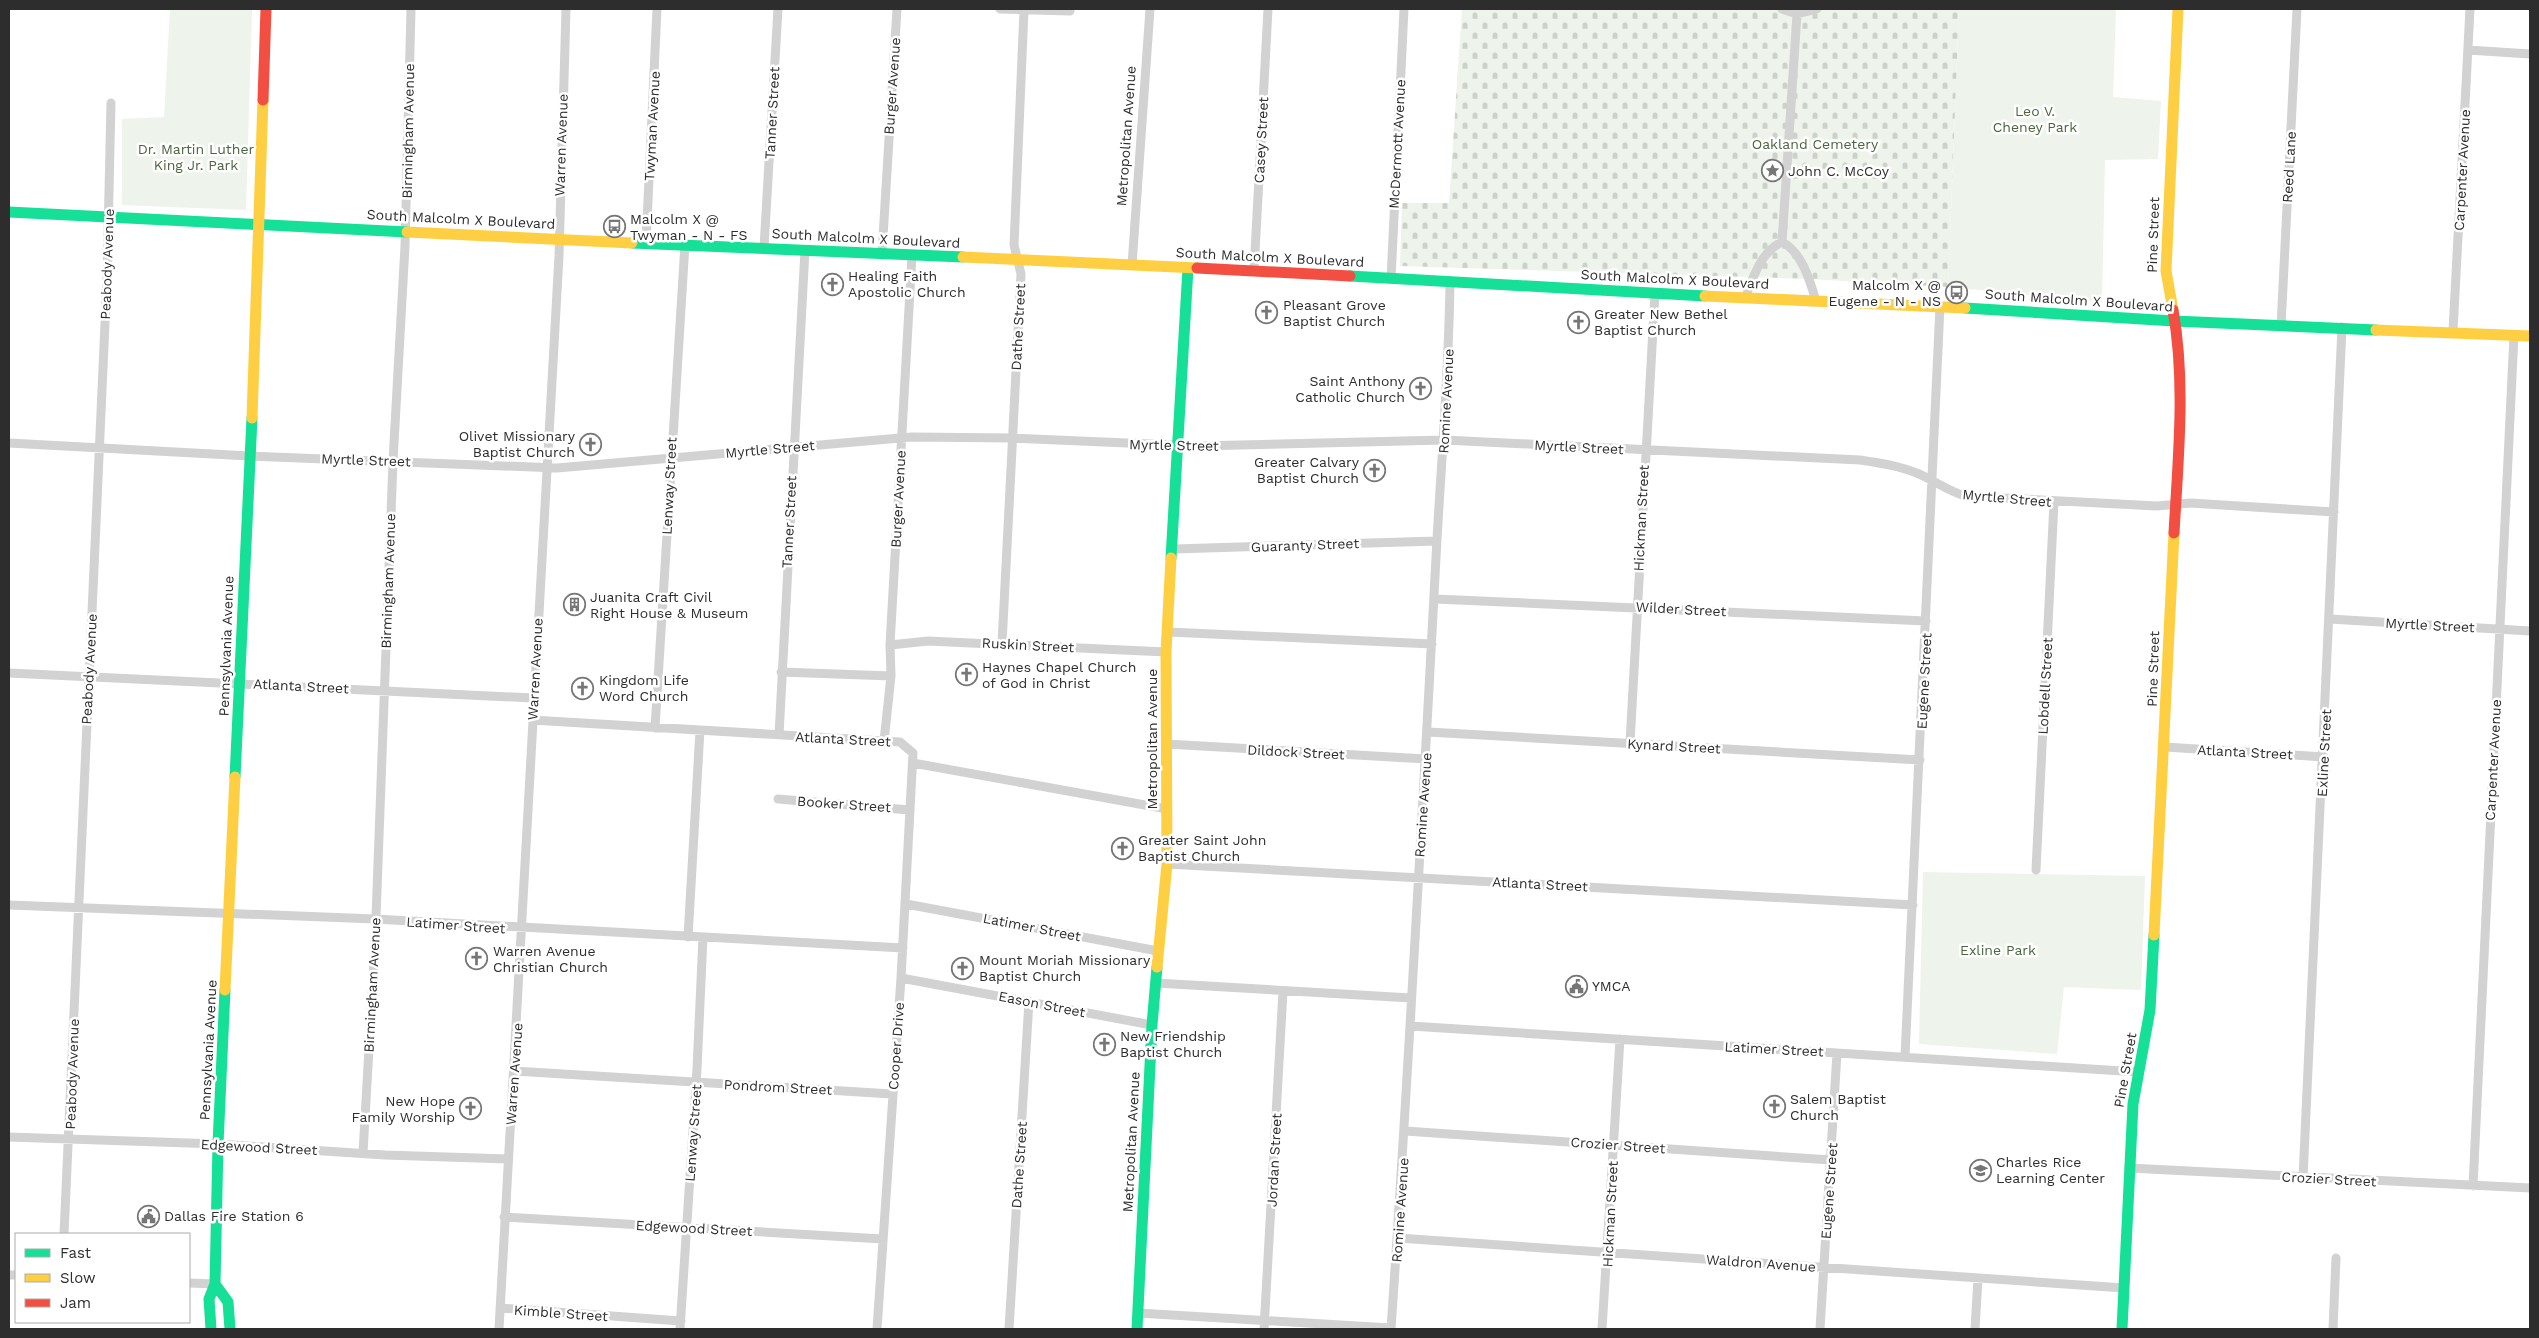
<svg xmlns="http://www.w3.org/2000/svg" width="2539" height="1338" viewBox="0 0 2539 1338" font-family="'Work Sans',sans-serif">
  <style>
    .green { fill: #eef3eb }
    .cemetery { fill: url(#cemetery-stones) }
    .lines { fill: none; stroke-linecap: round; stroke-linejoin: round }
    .street { stroke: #d2d2d2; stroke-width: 9 }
    .fast { stroke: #16e098; stroke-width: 11 }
    .slow { stroke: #ffcf43; stroke-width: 11 }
    .jam { stroke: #f24e42; stroke-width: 11 }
    .labels { text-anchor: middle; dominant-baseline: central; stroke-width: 5; stroke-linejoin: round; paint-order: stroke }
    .street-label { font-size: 14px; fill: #2d2d2d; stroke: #fff }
    .park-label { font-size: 14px; fill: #4b663d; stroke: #fff }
    .poi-label { font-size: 14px; fill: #2d2d2d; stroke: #fff; text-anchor: start }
  </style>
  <defs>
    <pattern id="cemetery-stones" width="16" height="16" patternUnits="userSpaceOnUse" patternTransform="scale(1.25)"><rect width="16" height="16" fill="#eef3eb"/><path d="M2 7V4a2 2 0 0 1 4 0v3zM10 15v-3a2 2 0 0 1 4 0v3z" fill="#ccd1ca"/></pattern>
  </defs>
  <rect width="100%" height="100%" fill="#fff"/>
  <path class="green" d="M170,9H252L246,210L122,205V119L164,117Z
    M1959,9H2116L2113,97L2161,101L2158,159L2105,160L2102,302L1948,287Z
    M1923,872L2145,876L2141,990L2064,987L2057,1054L1919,1044Z"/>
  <path class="cemetery" d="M1462,9H1959L1948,287L1809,279L1400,266L1402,203H1449Z"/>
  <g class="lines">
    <path class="street" d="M1000,9L1070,11
      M1782,9L1797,14L1817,9
      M2468,50L2530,54
      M1782,242L1797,14
      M646,243L657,9
      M764,247L778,9
      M882,253L897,9
      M1132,265L1150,9
      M1254,271L1268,9
      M1391,279L1404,9
      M1745,298C1753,278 1761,251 1782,242C1802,252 1810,281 1816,301
      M2281,326L2297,9
      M2453,331L2470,9
      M9,443L249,456L557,468L912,437L1012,438L1197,446L1444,440L1860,460C1881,463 1900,466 1919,474C1935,481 1948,491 1965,496L2157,506L2190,503L2334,512
      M1174,549L1437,541
      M1435,599L1926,621
      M2330,619L2530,631
      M1169,632L1432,644
      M1002,644L1021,274L1014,245L1024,10
      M890,645L928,641L1166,652
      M781,672L891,676
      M9,673L533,698
      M532,720L900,742L913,753L901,978L877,1329
      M655,728L685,244
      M1428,732L1920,760
      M779,735L805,250
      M884,741L891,676L890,645L912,255
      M1630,743L1655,293
      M1166,744L1426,759
      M2165,747L2324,757
      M913,763L1167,809
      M778,799L910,810
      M1167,864L1913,905
      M2036,870L2054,502
      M906,904L1158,951
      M9,905L375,919L903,948
      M688,937L700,730
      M901,978L1152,1025
      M1156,983L1411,998
      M1410,1026L2138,1072
      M1905,1056L1940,306
      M514,1071L892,1094
      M1405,1131L1831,1160
      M9,1137L218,1144L385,1155L508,1159
      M363,1153L375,944L393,461L405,246L411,9
      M2129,1168L2530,1188
      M2303,1178L2342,327
      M2473,1186L2514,335
      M504,1217L883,1239
      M64,1234L107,279L111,103
      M1398,1238L2124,1288
      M9,1275H16
      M189,1283L215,1284
      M500,1308L681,1321
      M1138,1313L1391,1328
      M499,1329L559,256L566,9
      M680,1329L697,1069L703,937
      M1009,1329L1029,1001
      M1264,1329L1283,991
      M1391,1329C1409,1066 1423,803 1437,539C1442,453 1449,368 1450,281
      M1602,1329L1620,1039
      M1820,1329L1837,1053
      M1975,1329L1978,1278
      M2333,1329L2336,1258"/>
    <path class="fast" d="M9,212L407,232
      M632,243L963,257
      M1350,276L1705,296
      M1965,308L2174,321L2376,330
      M1171,558L1188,268
      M235,777L252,418
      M215,1284L228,1302L230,1329
      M211,1329L209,1299L215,1284L218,1144L225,990
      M1137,1329L1152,1025L1157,967
      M2122,1329L2133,1104L2150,1010L2154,935"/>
    <path class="slow" d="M407,232L632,243
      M963,257L1197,268
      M1705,296L1965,308
      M2173,310L2166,271L2178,9
      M2376,330L2530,336
      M252,418L263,100
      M2154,935L2174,533
      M1157,967L1167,864L1166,652L1171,558
      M225,990L235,777"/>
    <path class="jam" d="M263,100L266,9
      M1197,268L1350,276
      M2173,310C2186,383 2178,459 2174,533"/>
  </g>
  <defs>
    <symbol id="sight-ring" viewBox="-11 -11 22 22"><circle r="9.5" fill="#fff" stroke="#767676" stroke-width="1.5"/><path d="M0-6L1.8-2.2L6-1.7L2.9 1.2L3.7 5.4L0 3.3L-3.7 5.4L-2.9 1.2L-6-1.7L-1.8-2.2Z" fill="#767676"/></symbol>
    <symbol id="bus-ring" viewBox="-11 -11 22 22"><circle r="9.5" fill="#fff" stroke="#767676" stroke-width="1.5"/><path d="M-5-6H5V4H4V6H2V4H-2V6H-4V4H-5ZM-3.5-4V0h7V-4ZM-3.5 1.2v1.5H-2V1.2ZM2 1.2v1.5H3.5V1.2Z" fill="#767676"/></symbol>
    <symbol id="church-ring" viewBox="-11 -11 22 22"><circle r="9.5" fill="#fff" stroke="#767676" stroke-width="1.5"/><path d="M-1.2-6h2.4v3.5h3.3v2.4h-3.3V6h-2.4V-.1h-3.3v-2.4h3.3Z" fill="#767676"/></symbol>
    <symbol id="building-ring" viewBox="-11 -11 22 22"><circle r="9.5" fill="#fff" stroke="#767676" stroke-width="1.5"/><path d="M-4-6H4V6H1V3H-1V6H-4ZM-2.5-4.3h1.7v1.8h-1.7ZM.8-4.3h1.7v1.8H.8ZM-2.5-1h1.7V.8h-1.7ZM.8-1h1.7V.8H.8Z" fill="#767676"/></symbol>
    <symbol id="civic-ring" viewBox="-11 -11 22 22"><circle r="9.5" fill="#fff" stroke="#767676" stroke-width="1.5"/><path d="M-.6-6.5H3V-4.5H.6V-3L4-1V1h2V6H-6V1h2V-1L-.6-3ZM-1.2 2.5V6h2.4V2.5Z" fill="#767676"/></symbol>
    <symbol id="school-ring" viewBox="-11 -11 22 22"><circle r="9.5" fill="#fff" stroke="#767676" stroke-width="1.5"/><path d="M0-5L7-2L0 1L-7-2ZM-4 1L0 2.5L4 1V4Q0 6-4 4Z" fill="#767676"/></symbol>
  </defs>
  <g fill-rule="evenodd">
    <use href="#sight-ring" x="1760" y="158" width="25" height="25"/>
    <use href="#bus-ring" x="602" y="214" width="25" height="25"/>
    <use href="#church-ring" x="820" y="272" width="25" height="25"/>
    <use href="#bus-ring" x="1944" y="280" width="25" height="25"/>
    <use href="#church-ring" x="1254" y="300" width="25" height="25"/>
    <use href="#church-ring" x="1566" y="310" width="25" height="25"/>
    <use href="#church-ring" x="1408" y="376" width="25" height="25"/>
    <use href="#church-ring" x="578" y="432" width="25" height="25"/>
    <use href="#church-ring" x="1362" y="458" width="25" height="25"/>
    <use href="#building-ring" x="562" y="592" width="25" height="25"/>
    <use href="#church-ring" x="954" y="662" width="25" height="25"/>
    <use href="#church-ring" x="570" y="676" width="25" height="25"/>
    <use href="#church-ring" x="1110" y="836" width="25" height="25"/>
    <use href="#church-ring" x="464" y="946" width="25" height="25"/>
    <use href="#church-ring" x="950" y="956" width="25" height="25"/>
    <use href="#civic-ring" x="1564" y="974" width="25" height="25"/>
    <use href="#church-ring" x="1092" y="1032" width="25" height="25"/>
    <use href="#church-ring" x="1762" y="1094" width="25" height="25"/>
    <use href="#church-ring" x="458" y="1096" width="25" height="25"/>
    <use href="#school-ring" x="1968" y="1158" width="25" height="25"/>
    <use href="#civic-ring" x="136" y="1204" width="25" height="25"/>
  </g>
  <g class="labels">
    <g class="street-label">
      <text transform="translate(892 86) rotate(-86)">Burger Avenue</text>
      <text transform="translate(772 113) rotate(-87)">Tanner Street</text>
      <text transform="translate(652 126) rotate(-87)">Twyman Avenue</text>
      <text transform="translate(408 131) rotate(-89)">Birmingham Avenue</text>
      <text transform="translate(1126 136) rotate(-86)">Metropolitan Avenue</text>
      <text transform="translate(1261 140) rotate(-87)">Casey Street</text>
      <text transform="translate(1397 144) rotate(-87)">McDermott Avenue</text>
      <text transform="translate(561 145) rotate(-88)">Warren Avenue</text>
      <text transform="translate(2289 167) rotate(-87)">Reed Lane</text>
      <text transform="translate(2462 170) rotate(-87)">Carpenter Avenue</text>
      <text transform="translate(461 219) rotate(3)">South Malcolm X Boulevard</text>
      <text transform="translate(2153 235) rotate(-88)">Pine Street</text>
      <text transform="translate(866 238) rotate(3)">South Malcolm X Boulevard</text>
      <text transform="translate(1270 257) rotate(3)">South Malcolm X Boulevard</text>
      <text transform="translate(107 264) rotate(-88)">Peabody Avenue</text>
      <text transform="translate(1675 279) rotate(3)">South Malcolm X Boulevard</text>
      <text transform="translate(2079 300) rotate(4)">South Malcolm X Boulevard</text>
      <text transform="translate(1018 327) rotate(-87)">Dathe Street</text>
      <text transform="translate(1446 401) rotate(-87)">Romine Avenue</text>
      <text transform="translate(1174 445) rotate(1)">Myrtle Street</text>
      <text transform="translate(1579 447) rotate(3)">Myrtle Street</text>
      <text transform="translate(770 449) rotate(-5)">Myrtle Street</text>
      <text transform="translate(366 460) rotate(2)">Myrtle Street</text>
      <text transform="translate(669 486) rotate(-87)">Lenway Street</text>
      <text transform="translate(2007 498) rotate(5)">Myrtle Street</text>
      <text transform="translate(898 499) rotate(-87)">Burger Avenue</text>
      <text transform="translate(1641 518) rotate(-87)">Hickman Street</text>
      <text transform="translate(789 522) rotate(-87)">Tanner Street</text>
      <text transform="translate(1305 545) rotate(-2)">Guaranty Street</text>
      <text transform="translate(388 581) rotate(-88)">Birmingham Avenue</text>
      <text transform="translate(1681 609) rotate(3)">Wilder Street</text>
      <text transform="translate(2430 625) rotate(3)">Myrtle Street</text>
      <text transform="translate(1028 645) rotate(3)">Ruskin Street</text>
      <text transform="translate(226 646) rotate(-88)">Pennsylvania Avenue</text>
      <text transform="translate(89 669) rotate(-87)">Peabody Avenue</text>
      <text transform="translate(535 669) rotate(-87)">Warren Avenue</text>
      <text transform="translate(2153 669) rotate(-88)">Pine Street</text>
      <text transform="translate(1924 681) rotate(-87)">Eugene Street</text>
      <text transform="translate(301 686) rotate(3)">Atlanta Street</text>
      <text transform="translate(2045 686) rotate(-87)">Lobdell Street</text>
      <text transform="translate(843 739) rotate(3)">Atlanta Street</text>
      <text transform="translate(1152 739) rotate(-90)">Metropolitan Avenue</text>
      <text transform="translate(1674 746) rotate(3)">Kynard Street</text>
      <text transform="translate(1296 752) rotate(3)">Dildock Street</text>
      <text transform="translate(2245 752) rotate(3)">Atlanta Street</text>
      <text transform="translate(2324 753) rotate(-87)">Exline Street</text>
      <text transform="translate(2493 760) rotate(-87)">Carpenter Avenue</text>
      <text transform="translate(844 804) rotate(4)">Booker Street</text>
      <text transform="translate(1423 805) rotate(-86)">Romine Avenue</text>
      <text transform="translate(1540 884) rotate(3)">Atlanta Street</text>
      <text transform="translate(456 925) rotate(4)">Latimer Street</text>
      <text transform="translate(1032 927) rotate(11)">Latimer Street</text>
      <text transform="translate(372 985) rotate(-87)">Birmingham Avenue</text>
      <text transform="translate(1042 1004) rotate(11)">Eason Street</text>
      <text transform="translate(896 1046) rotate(-86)">Cooper Drive</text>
      <text transform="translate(1774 1049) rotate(3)">Latimer Street</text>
      <text transform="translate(208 1050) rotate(-87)">Pennsylvania Avenue</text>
      <text transform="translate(2125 1070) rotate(-80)">Pine Street</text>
      <text transform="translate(72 1074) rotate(-88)">Peabody Avenue</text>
      <text transform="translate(514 1074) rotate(-86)">Warren Avenue</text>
      <text transform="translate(778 1087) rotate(3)">Pondrom Street</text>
      <text transform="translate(693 1133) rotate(-86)">Lenway Street</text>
      <text transform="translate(1131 1142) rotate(-87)">Metropolitan Avenue</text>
      <text transform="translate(1618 1145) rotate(4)">Crozier Street</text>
      <text transform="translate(259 1147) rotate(3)">Edgewood Street</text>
      <text transform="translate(1274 1160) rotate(-87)">Jordan Street</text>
      <text transform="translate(1019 1165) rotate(-86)">Dathe Street</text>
      <text transform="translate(2329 1179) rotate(3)">Crozier Street</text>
      <text transform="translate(1829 1191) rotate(-86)">Eugene Street</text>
      <text transform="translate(1400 1210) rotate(-86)">Romine Avenue</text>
      <text transform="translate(1610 1214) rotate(-87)">Hickman Street</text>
      <text transform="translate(694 1228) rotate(3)">Edgewood Street</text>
      <text transform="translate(1761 1263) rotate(4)">Waldron Avenue</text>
      <text transform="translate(561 1313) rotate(4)">Kimble Street</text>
    </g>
    <g class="park-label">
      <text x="2035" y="111">Leo V.<tspan x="2035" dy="16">Cheney Park</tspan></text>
      <text x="1815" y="144">Oakland Cemetery</text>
      <text x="196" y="149">Dr. Martin Luther<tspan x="196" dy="16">King Jr. Park</tspan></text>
      <text x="1998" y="950">Exline Park</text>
    </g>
    <g class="poi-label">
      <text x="1788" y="171">John C. McCoy</text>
      <text x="630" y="219">Malcolm X @<tspan x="630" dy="16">Twyman - N - FS</tspan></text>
      <text x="848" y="276">Healing Faith<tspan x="848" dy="16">Apostolic Church</tspan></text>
      <text x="1941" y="285" text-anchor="end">Malcolm X @<tspan x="1941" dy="16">Eugene - N - NS</tspan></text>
      <text x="1283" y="305">Pleasant Grove<tspan x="1283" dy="16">Baptist Church</tspan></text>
      <text x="1594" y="314">Greater New Bethel<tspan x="1594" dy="16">Baptist Church</tspan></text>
      <text x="1405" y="381" text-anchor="end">Saint Anthony<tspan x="1405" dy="16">Catholic Church</tspan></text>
      <text x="575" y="436" text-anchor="end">Olivet Missionary<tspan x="575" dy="16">Baptist Church</tspan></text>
      <text x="1359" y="462" text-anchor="end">Greater Calvary<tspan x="1359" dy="16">Baptist Church</tspan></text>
      <text x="590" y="597">Juanita Craft Civil<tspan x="590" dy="16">Right House &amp; Museum</tspan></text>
      <text x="982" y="667">Haynes Chapel Church<tspan x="982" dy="16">of God in Christ</tspan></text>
      <text x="599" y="680">Kingdom Life<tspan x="599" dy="16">Word Church</tspan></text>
      <text x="1138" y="840">Greater Saint John<tspan x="1138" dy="16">Baptist Church</tspan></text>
      <text x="493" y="951">Warren Avenue<tspan x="493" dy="16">Christian Church</tspan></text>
      <text x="979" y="960">Mount Moriah Missionary<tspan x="979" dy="16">Baptist Church</tspan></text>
      <text x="1592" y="986">YMCA</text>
      <text x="1120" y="1036">New Friendship<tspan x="1120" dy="16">Baptist Church</tspan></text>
      <text x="1790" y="1099">Salem Baptist<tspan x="1790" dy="16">Church</tspan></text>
      <text x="455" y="1101" text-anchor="end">New Hope<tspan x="455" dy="16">Family Worship</tspan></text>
      <text x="1996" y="1162">Charles Rice<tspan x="1996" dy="16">Learning Center</tspan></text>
      <text x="164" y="1216">Dallas Fire Station 6</text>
    </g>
  </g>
  <rect width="2539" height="1338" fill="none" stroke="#2d2d2d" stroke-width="20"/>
  <rect x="15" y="1233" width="175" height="90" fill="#ffffff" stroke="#ababab"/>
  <rect x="25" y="1249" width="25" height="8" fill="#16e098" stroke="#ababab"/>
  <text x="60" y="1258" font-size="15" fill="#2d2d2d">Fast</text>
  <rect x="25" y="1274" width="25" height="8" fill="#ffcf43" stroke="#ababab"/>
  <text x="60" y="1283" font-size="15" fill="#2d2d2d">Slow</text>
  <rect x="25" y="1299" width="25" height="8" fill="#f24e42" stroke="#ababab"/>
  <text x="60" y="1308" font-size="15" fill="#2d2d2d">Jam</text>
</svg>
